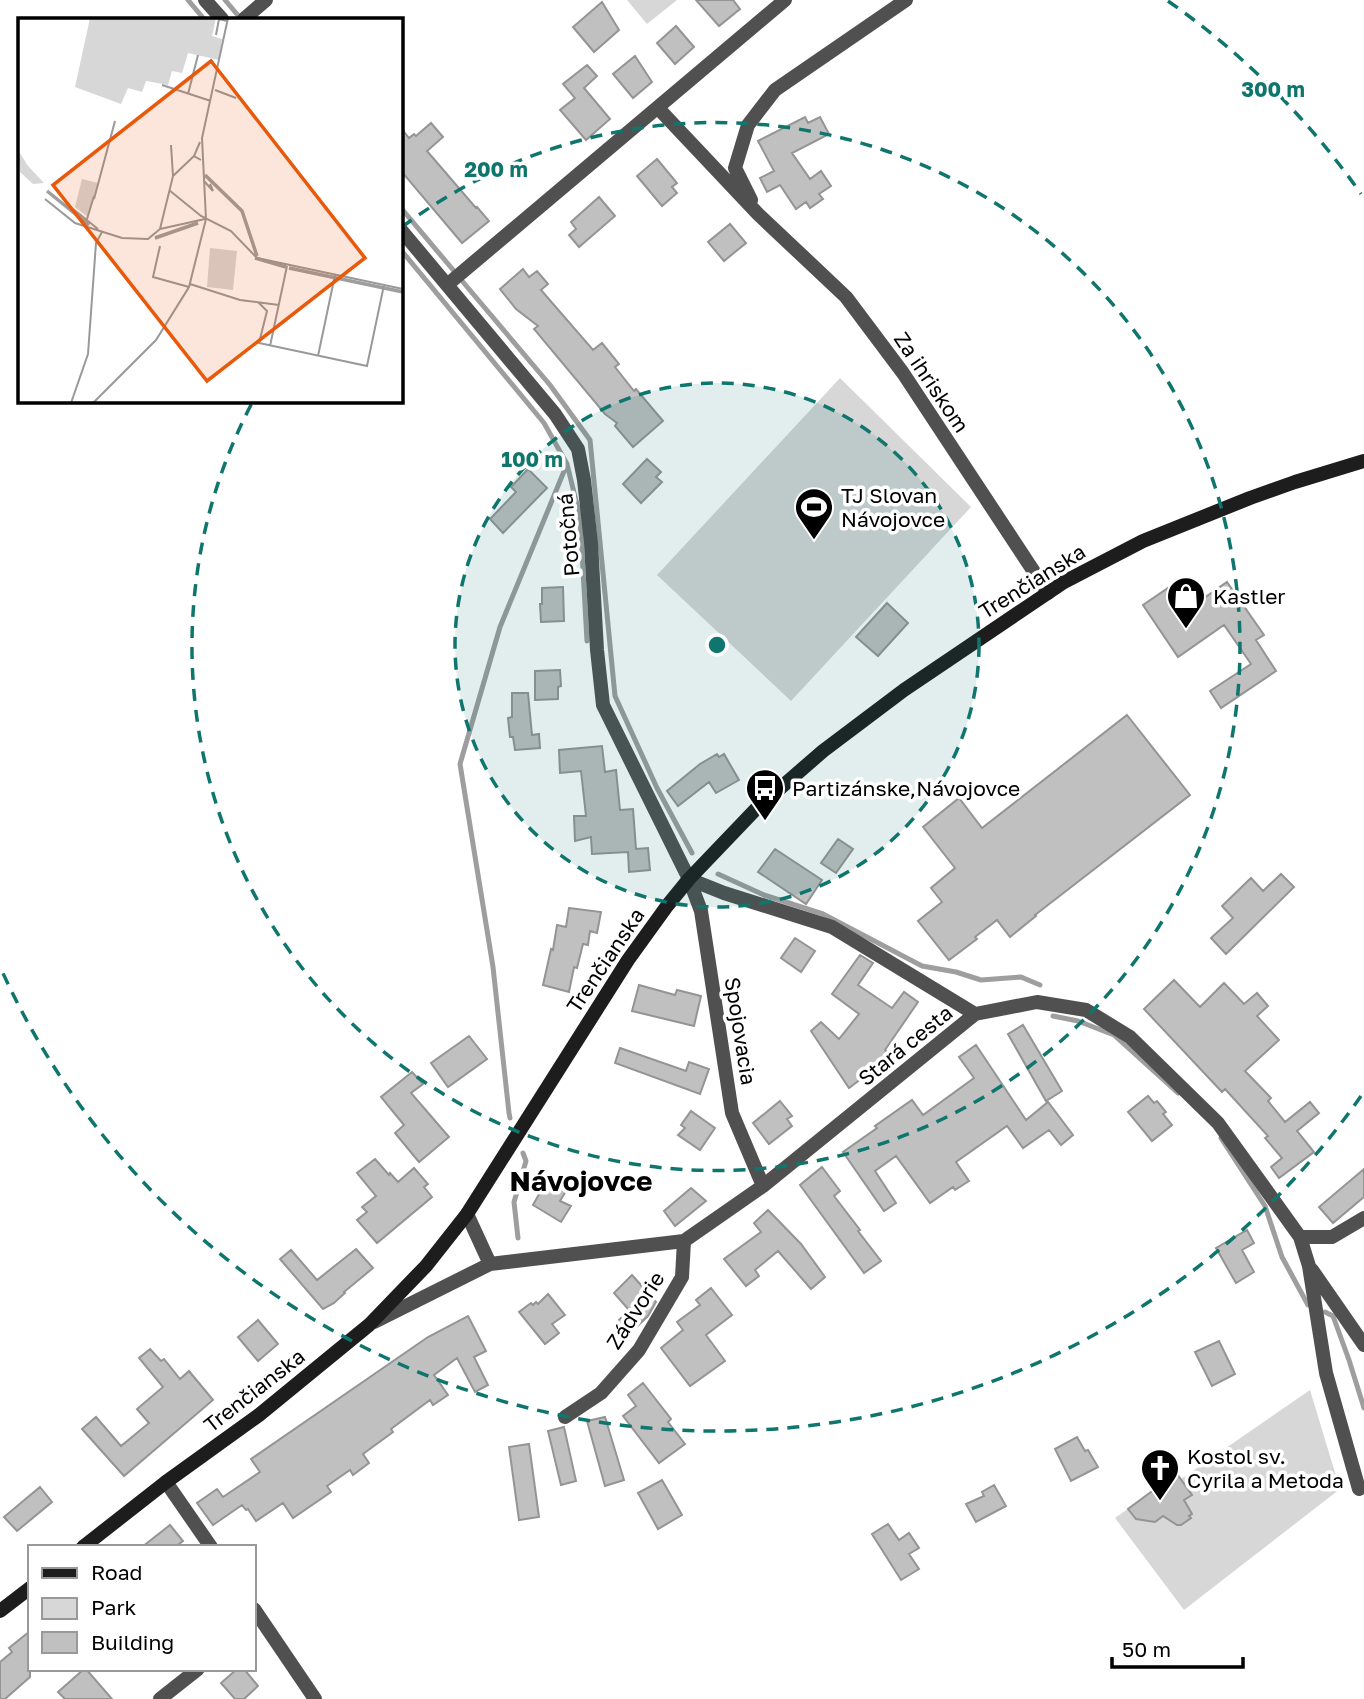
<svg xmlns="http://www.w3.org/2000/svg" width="1364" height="1699" viewBox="0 0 1364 1699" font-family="'Golos Text',sans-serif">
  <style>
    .green { fill: #d7d7d7 }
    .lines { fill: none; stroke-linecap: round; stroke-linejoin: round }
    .stream { stroke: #9e9e9e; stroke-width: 5 }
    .building { fill: #c0c0c0; stroke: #949494; stroke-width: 2 }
    .street { stroke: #505050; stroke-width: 14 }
    .secondary { stroke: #1d1d1d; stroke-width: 14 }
    .ring { fill: none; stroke: #0f766e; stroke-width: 3.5; stroke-dasharray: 12 9 }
    .labels { text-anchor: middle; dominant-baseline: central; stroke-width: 7; stroke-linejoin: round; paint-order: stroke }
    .street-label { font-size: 21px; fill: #000; stroke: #fff }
    .poi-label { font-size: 21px; fill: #000; stroke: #fff; text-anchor: start }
    .district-label { font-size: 28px; font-weight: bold; fill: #000; stroke: #fff }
    .inset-river { fill: none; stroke: #9e9e9e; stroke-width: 3.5 }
    .inset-road { fill: none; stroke: #999; stroke-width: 2 }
    .view { fill: #e8590c; fill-opacity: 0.15; stroke: #e8590c; stroke-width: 3.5 }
    .inset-edge { fill: none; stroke: #000; stroke-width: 3.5 }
    .centre { fill: #0f766e; stroke: #fff; stroke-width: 3.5 }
    .ring-label { font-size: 21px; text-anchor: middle; font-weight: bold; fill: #0f766e; stroke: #fff; stroke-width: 7; stroke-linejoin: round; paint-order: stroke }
  </style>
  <rect width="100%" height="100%" fill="#fff"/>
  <path class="green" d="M627,0H677L647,24Z
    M840,378L971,507L791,701L657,575Z
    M1310,1390L1340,1489L1184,1610L1115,1518L1159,1487L1155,1481L1167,1472L1172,1478L1177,1474L1181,1479Z"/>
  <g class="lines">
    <path class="stream" d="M188,0L204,19
      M225,0L241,19
      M401,208L454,271
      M401,250L544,423L567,464L580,517L587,641
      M463,282L550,385L590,440L615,696L657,788L692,853
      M718,874L764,895L823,914L922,966L956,972L981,980L1021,977L1040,985
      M1053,1016L1078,1021L1114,1035L1178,1093
      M510,1118L509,1113L493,967L460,764L500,627L567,464
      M1221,1138L1265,1206L1282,1257L1308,1305
      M518,1238L514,1202L526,1161L523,1153
      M1325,1312L1333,1316L1349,1360L1364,1408"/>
  </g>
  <path class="building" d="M696,0H733L740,9L719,26Z
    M602,2L619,30L594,52L573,27Z
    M676,26L694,47L675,64L657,43Z
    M635,56L652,82L633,98L613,74Z
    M587,65L597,76L584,88L610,119L586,140L560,110L575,98L563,84Z
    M805,117L808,123L820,117L829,134L792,153L810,179L821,171L831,186L819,194L823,199L810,208L806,202L796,209L780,185L767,192L760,178L774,171L758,141Z
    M431,123L443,137L427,151L476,208L477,207L489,221L462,243L401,171V128L409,138L414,134L416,136Z
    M657,159L677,183L672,187L677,193L662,206L637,176Z
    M599,197L615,216L579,247L569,235L576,229L571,222Z
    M730,224L746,243L724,261L708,242Z
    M523,269L529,277L537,271L548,284L541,290L593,350L602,343L619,364L615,367L634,391L636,389L663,421L633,447L615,426L617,423L605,414L534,329L538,326L516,309L500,289Z
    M647,459L661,472L656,477L662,482L641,503L623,484Z
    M528,469L547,488L503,533L490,519L516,492L511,487Z
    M1227,582L1264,635L1256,640L1276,671L1221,708L1210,691L1251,664L1224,625L1178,657L1143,605L1168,588L1184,612Z
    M563,587L564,621L541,622L540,604H542V588Z
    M887,603L908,623L878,656L856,637Z
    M560,670L561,686L558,687V699L535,700V671Z
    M512,693H528L532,735L539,734L540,748L515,750L513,737H510L508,718L512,717Z
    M1127,715L1190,795L1035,915L1036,916L1010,937L997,920L975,937L977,939L949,960L918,921L942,902L931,888L955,868L923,827L959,798L982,828Z
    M602,746L605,772L616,770L620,810L633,809L636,849L648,848L650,870L629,872L628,852L592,854L591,837L575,841L574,816H586L581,771L560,773L559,750Z
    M717,754L719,757L724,754L739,780L716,793L709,782L678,806L667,791L700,764Z
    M838,839L853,849L836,873L821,863Z
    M775,849L822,880L806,904L758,872Z
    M1281,874L1294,887L1226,954L1211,938L1233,918L1222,906L1251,878L1263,891Z
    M569,908L601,912L597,933L590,931L588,945L583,944L577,968L574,967L569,992L543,985L551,949L553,950L557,925L566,927Z
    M795,938L815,951L801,972L781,958Z
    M860,955L873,963L858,985L892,1008L904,992L918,1002L885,1050L890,1054L879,1068L878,1066L849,1088L811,1031L821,1022L839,1039L859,1014L832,994Z
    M1174,980L1200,1007L1224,983L1244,1004L1257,993L1268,1006L1257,1016L1279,1040L1245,1071L1271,1098L1268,1101L1285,1122L1310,1102L1319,1113L1297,1131L1314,1152L1279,1178L1271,1167L1282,1158L1265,1138L1268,1136L1225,1089L1222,1092L1144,1009Z
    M639,985L675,995L677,990L701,996L694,1026L632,1011Z
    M1023,1025L1062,1091L1046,1101L1008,1034Z
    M469,1036L487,1059L448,1087L431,1063Z
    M976,1045L1026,1120L1048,1102L1073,1135L1061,1145L1049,1130L1023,1148L1007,1126L956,1162L969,1181L955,1190L953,1187L930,1203L896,1156L875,1171L896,1203L884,1211L843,1152L877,1128L875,1126L912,1100L923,1115L974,1078L959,1057Z
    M620,1048L686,1071L689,1062L709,1069L700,1094L615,1063Z
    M412,1072L423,1084L411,1093L449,1137L419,1162L395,1133L404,1125L381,1097Z
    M1148,1096L1154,1103L1157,1101L1166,1112L1163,1114L1172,1125L1152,1141L1128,1112Z
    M780,1101L792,1116L787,1119L792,1126L769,1144L753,1123Z
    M691,1111L715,1128L700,1150L678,1135L685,1128L681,1125Z
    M375,1159L389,1175L390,1173L398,1182L414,1168L428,1184L424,1187L432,1197L377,1243L357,1220L367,1212L362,1207L376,1196L357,1173Z
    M822,1167L840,1191L834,1196L860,1230L858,1231L881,1261L864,1273L800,1185Z
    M1364,1169V1197L1333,1223L1319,1207Z
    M554,1177L569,1186L560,1201L571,1206L561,1222L533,1205L542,1189L545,1191Z
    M691,1188L706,1201L675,1226L664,1211Z
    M768,1210L801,1244L825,1277L811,1289L778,1251L755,1270L759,1276L746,1286L724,1259L761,1232L754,1223Z
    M1247,1230L1254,1243L1242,1250L1254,1272L1236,1283L1216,1248Z
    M356,1249L373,1268L344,1292L345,1293L334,1303L323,1309L280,1259L291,1250L317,1280Z
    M632,1275L656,1302L648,1316L630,1333L618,1321L629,1310L614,1293Z
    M711,1288L732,1315L706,1335L725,1361L690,1386L661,1348L683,1330L677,1322L700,1305L696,1300Z
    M548,1294L565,1315L552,1324L559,1333L545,1344L519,1312L531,1303L533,1305L536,1302L538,1304Z
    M468,1316L486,1351L474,1357L488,1385L475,1392L457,1358L434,1375L448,1395L433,1405L430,1400L391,1429L393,1432L363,1454L369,1463L353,1475L350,1470L327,1486L331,1492L293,1518L283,1503L256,1521L248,1509L246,1510L242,1505L213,1525L197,1503L217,1489L223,1497L260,1472L251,1459L428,1337Z
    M258,1320L278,1344L258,1361L238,1337Z
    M1219,1341L1235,1374L1212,1386L1195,1352Z
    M150,1349L161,1361L164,1359L180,1379L189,1371L213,1400L124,1476L82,1429L96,1417L121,1446L149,1423L137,1409L163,1387L139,1358Z
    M643,1383L671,1419L668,1422L685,1444L659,1463L623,1416L636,1406L628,1395Z
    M605,1417L624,1480L605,1486L587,1421Z
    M564,1427L576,1481L561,1485L548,1431Z
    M1077,1437L1085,1451L1088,1450L1098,1467L1071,1481L1055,1449Z
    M529,1444L539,1517L519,1520L509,1447Z
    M1167,1472L1172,1478L1177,1474L1192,1495L1184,1500L1192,1514L1189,1516L1191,1518L1181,1525H1177L1163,1516L1155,1522L1136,1519L1128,1509L1159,1486L1155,1481Z
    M662,1480L682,1515L658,1529L638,1493Z
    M994,1485L1006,1506L976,1522L966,1504L984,1496L982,1492Z
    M40,1487L52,1502L17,1531L4,1517Z
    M888,1524L899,1540L909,1533L919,1548L909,1554L919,1569L901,1580L872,1534Z
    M170,1525L183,1541L175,1547H142Z
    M30,1631V1677L5,1699H0V1662L12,1652L9,1648Z
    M84,1669H86L112,1699H65L58,1692Z
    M237,1669H244L258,1686L244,1699H235L221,1683Z"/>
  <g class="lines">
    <path class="street" d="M205,0L222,19
      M244,19L266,0
      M658,108L758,214L846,297L903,373L1048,593
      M751,200L735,168L748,125L775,90L906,0
      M401,230L555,414L578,449L584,480L591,543L597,650L603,705L689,879L701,911L732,1113L763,1186
      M447,285L785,0
      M689,879L724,893L832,927L975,1014
      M1300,1237H1332L1364,1218
      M490,1264L684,1241L763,1186L975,1014L1037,1002L1086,1010L1130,1037L1218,1123L1300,1237L1309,1266L1326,1373L1359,1489
      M1312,1270L1364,1345
      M374,1322L490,1264L467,1214
      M565,1417L601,1393L639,1350L682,1277L684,1241
      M166,1482L211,1547
      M254,1609L315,1699
      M160,1699L198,1669"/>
    <path class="secondary" d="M83,1547L166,1482L259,1415L369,1325L426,1266L467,1214L628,960L667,906L689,879L755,810L823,751L904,690L1064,582L1143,541L1250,498L1295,482L1364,461
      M0,1611L30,1588"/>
  </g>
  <circle cx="717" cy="645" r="262" fill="#0f766e" fill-opacity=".12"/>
  <g class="ring">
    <circle cx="717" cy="645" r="262"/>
    <path d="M402 227A524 524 0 1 1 252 403"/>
    <path d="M1361 1096A786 786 0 0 1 2 971M1168 1A786 786 0 0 1 1361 194"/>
  </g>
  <defs>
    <symbol id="stadium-pin" viewBox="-11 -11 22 30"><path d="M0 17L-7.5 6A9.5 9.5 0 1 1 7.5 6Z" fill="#000" stroke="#fff"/><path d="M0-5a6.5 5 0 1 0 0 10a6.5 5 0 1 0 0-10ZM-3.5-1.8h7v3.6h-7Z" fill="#fff"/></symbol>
    <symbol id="shop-pin" viewBox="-11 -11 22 30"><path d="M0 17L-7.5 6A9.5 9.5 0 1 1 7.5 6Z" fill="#000" stroke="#fff"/><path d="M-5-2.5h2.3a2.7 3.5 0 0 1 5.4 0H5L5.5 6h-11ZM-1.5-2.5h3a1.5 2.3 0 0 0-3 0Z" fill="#fff"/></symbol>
    <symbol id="bus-pin" viewBox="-11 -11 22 30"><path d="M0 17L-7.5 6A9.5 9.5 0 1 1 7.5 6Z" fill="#000" stroke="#fff"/><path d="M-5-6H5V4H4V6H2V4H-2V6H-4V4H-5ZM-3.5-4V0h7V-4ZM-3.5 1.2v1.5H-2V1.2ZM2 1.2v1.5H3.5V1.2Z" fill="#fff"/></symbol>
    <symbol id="church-pin" viewBox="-11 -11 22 30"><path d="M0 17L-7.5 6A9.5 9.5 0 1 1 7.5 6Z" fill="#000" stroke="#fff"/><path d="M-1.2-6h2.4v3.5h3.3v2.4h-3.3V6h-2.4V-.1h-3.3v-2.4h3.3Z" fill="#fff"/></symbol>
  </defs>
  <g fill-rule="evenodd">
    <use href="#stadium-pin" x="792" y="485" width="44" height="60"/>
    <use href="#shop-pin" x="1164" y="574" width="44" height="60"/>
    <use href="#bus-pin" x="743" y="766" width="44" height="60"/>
    <use href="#church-pin" x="1138" y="1446" width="44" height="60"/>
  </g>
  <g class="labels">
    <g class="street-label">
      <text transform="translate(932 382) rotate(56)">Za ihriskom</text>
      <text transform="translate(568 535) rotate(-95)">Potočná</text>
      <text transform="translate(1032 581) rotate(-32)">Trenčianska</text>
      <text transform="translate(605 960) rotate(-56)">Trenčianska</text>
      <text transform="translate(741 1031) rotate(81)">Spojovacia</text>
      <text transform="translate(905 1045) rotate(-39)">Stará cesta</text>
      <text transform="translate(635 1310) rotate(-57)">Zádvorie</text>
      <text transform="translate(254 1390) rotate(-38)">Trenčianska</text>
    </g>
    <g class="poi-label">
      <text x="841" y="495">TJ Slovan<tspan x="841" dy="24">Návojovce</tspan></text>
      <text x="1213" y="596">Kastler</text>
      <text x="792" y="788">Partizánske,Návojovce</text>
      <text x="1187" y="1456">Kostol sv.<tspan x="1187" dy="24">Cyrila a Metoda</tspan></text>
    </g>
    <g class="district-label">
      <text x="581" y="1180">Návojovce</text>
    </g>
  </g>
  <g transform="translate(18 18)">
    <rect width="385" height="385" fill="#fff"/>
    <path d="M72,0H198L194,18L204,21L201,42L170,35L164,55L154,53L150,67L128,63L124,74L110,70L103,86L57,69ZM0,132L10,148L26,165L15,166L2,154ZM64,161L80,165L69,198L57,189ZM192,230L219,233L215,272L189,269Z" fill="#d7d7d7"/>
    <path class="inset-river" d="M187,157L224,193L239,238M29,173L71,207M137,220L180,205M237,240L268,249M271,250L385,274"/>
    <path class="inset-road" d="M198,17L201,1L209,3M144,67L193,83M197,72L218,80M170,76L180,37M182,124L176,138L183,142M153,127L155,158M186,163L195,173L192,166M151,172L183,198L213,213L239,240L385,271M27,181L57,205L104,220L130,221L142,211L155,158L176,138M76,181L97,103M55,191L80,211M69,201L76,178M142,211L187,201M142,228L135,259L171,269M172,266L222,282L261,287M240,284L249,293L241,325L349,348L366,267M252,328L269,248M300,338L317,257M53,385L70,336L78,225L84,214M75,385L138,322L171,269L188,201L184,120L210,0"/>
    <path class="view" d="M193,43L347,240L189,363L35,167Z"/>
    <rect width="385" height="385" class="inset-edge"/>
  </g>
  <circle cx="717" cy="645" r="10" class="centre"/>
  <g class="ring-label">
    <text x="1273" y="97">300 m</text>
    <text x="496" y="177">200 m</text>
    <text x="532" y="467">100 m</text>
  </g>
  <rect x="28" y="1545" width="228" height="126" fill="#ffffff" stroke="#999999" stroke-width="2"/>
  <rect x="42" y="1568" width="35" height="10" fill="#1d1d1d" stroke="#999999" stroke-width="2"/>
  <text x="91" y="1580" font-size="21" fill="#000000">Road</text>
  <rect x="42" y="1598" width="35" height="21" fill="#d7d7d7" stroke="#999999" stroke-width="2"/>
  <text x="91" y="1615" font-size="21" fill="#000000">Park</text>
  <rect x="42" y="1632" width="35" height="21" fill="#c0c0c0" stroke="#999999" stroke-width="2"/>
  <text x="91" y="1650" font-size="21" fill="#000000">Building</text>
  <path d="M1112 1657v10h131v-10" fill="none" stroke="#000000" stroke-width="3.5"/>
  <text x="1122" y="1657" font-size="21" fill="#000000" stroke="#ffffff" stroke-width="5" paint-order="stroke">50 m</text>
</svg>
